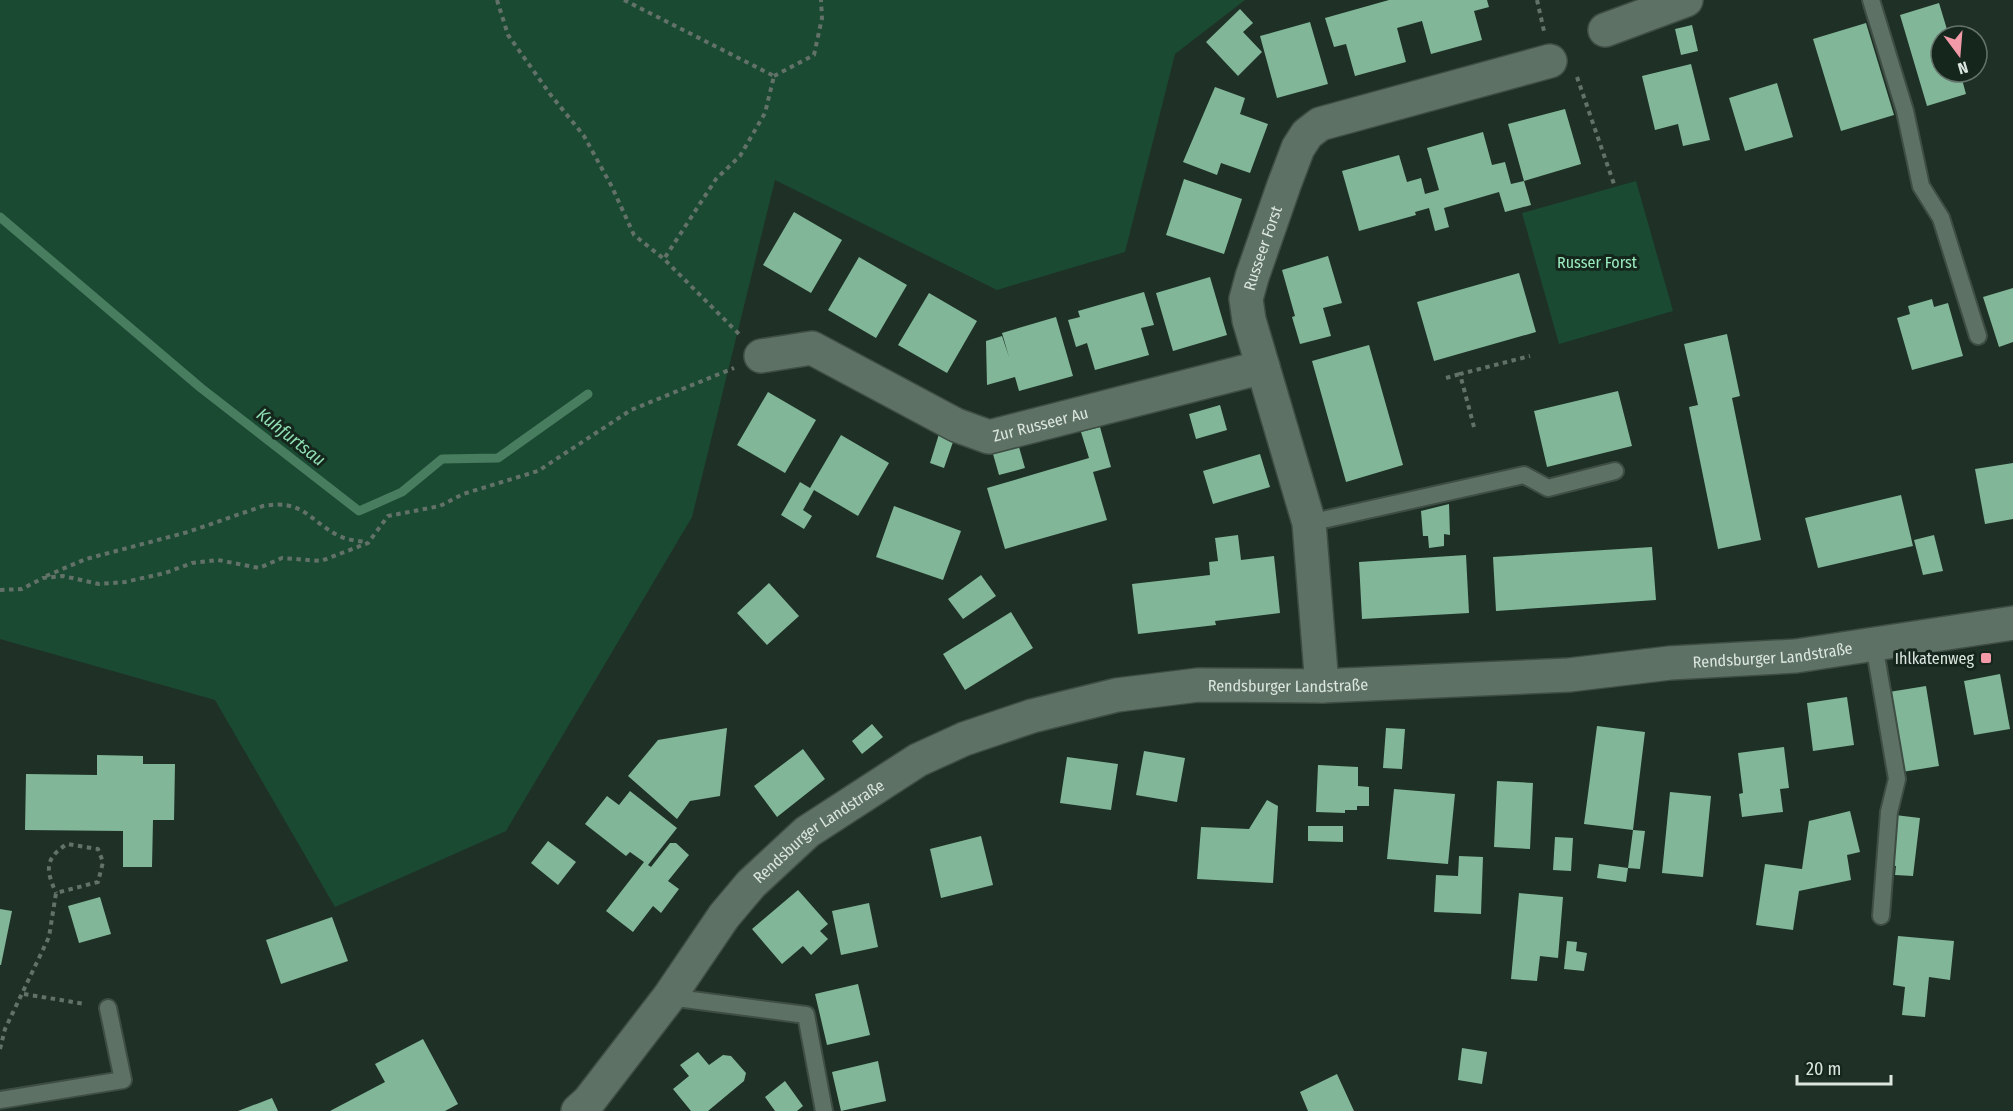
<svg xmlns="http://www.w3.org/2000/svg" width="2013" height="1111" viewBox="0 0 2013 1111" font-family="'Fira Sans Condensed',sans-serif">
  <style>
    .green { fill: #1b4a32 }
    .lines { fill: none; stroke-linecap: round; stroke-linejoin: round }
    .stream { stroke: #497d60; stroke-width: 9 }
    .building { fill: #81b798 }
    .service-casing { stroke: #3f4e45; stroke-width: 20 }
    .minor-casing { stroke: #3f4e45; stroke-width: 36 }
    .tertiary-casing { stroke: #3f4e45; stroke-width: 36 }
    .path { stroke: #637269; stroke-width: 4; stroke-dasharray: 4.5 4.5; stroke-linecap: butt }
    .service { stroke: #5e7165; stroke-width: 16 }
    .minor { stroke: #5e7165; stroke-width: 33 }
    .tertiary { stroke: #5e7165; stroke-width: 33 }
    .poi-dot { fill: #f39aa9; stroke: #15261d; stroke-width: 2 }
    .labels { text-anchor: middle; dominant-baseline: central; stroke-width: 6; stroke-linejoin: round; paint-order: stroke }
    .street-label { font-size: 16px; fill: #dbe6df; stroke: #15261d }
    .park-label { font-size: 16px; fill: #9aebbe; stroke: #15261d }
    .poi-label { font-size: 16px; fill: #dbe6df; stroke: #15261d; text-anchor: end }
    .water-label { font-size: 18px; font-style: italic; fill: #8fdfb2; stroke: #15261d }
  </style>
  <rect width="100%" height="100%" fill="#1f3026"/>
  <path class="green" d="M0,0H1245L1175,54L1125,252L997,290L775,180L692,517L506,831L335,907L215,700L0,639Z
    M1636,181L1673,311L1559,344L1522,213Z"/>
  <g class="lines">
    <path class="stream" d="M0,217L201,388L359,511L402,492L442,459L498,458L588,394"/>
  </g>
  <path class="building" d="M1389,0H1487L1489,7L1474,11L1482,40L1431,54L1422,21L1397,28L1406,62L1355,76L1346,44L1334,47L1325,18Z
    M1939,3L1949,36H1941V72H1960L1966,94L1927,106L1900,15Z
    M1240,9L1253,23L1243,32L1262,52L1238,76L1206,42Z
    M1310,22L1328,84L1277,98L1260,36Z
    M1866,23L1894,115L1841,131L1813,39Z
    M1692,25L1698,51L1681,55L1675,29Z
    M1691,64L1710,140L1683,146L1678,124L1655,130L1642,76Z
    M1777,83L1793,137L1745,151L1729,98Z
    M1215,87L1245,98L1240,114L1268,124L1250,173L1221,163L1217,175L1183,162Z
    M1565,109L1581,164L1524,181L1508,124Z
    M1483,132L1492,165L1505,162L1511,184L1524,181L1531,205L1505,212L1499,192L1444,208L1449,227L1435,231L1429,208L1415,212L1416,215L1359,231L1342,171L1399,155L1407,182L1421,178L1425,194L1439,190L1427,148Z
    M1184,179L1242,199L1224,254L1166,235Z
    M794,212L842,240L811,293L763,265Z
    M1328,256L1342,303L1323,308L1331,336L1300,344L1292,317L1295,316L1282,270Z
    M859,257L907,285L876,338L828,310Z
    M1519,273L1536,332L1434,361L1417,302Z
    M1210,277L1227,335L1173,351L1156,293Z
    M2013,288V342L1999,347L1983,297Z
    M1144,292L1154,325L1141,328L1149,355L1095,370L1087,343L1076,347L1068,320L1080,317L1078,311Z
    M929,293L977,321L947,373L898,345Z
    M1932,299L1934,307L1948,303L1963,356L1912,370L1897,318L1910,314L1908,306Z
    M1056,317L1073,376L1019,391L1015,377L987,385L986,341L1002,336L1009,357L1002,333Z
    M1727,334L1740,396L1732,398L1761,540L1718,549L1689,407L1698,405L1684,344Z
    M1369,345L1403,465L1346,482L1312,361Z
    M1618,391L1632,446L1547,467L1534,411Z
    M768,392L816,420L785,473L737,445Z
    M1220,405L1227,430L1196,439L1189,414Z
    M1100,427L1111,467L1093,472L1107,520L1005,549L987,488L1089,458L1081,432Z
    M939,434L954,439L944,468L930,463Z
    M841,435L889,463L858,516L814,490L803,510L812,516L804,529L781,515L800,482L810,488Z
    M1019,447L1025,468L999,475L993,454Z
    M1260,454L1270,487L1213,504L1203,471Z
    M2013,463V519L1985,524L1975,469Z
    M1901,495L1913,546L1818,568L1805,518Z
    M1449,504L1450,535L1444,534V546L1429,548L1428,536H1423L1421,511Z
    M894,506L961,531L943,580L876,557Z
    M1238,535L1241,560L1274,556L1280,613L1215,621L1216,625L1138,634L1132,584L1210,575L1209,562L1218,561L1215,538Z
    M1934,535L1943,571L1923,575L1914,540Z
    M1652,547L1656,600L1496,611L1493,557Z
    M1466,555L1469,613L1362,619L1359,562Z
    M981,575L996,596L963,619L948,599Z
    M769,583L799,616L767,645L737,613Z
    M1011,612L1033,648L965,690L943,654Z
    M2000,674L2010,729L1974,735L1964,681Z
    M1926,686L1939,766L1902,772L1889,692Z
    M1847,697L1854,745L1813,751L1807,703Z
    M872,724L883,737L862,754L852,741Z
    M1597,726L1645,732L1633,830L1584,824Z
    M727,728L720,796L690,801L677,819L628,776L658,740Z
    M1386,728L1405,729L1402,769L1383,768Z
    M1784,747L1789,788L1780,789L1783,812L1742,817L1739,794L1743,793L1738,753Z
    M803,749L825,779L777,817L754,786Z
    M1144,751L1185,758L1177,802L1136,795Z
    M97,755L143,756V764H175L174,820H153L152,867H123V831L25,830L26,774L97,775Z
    M1067,757L1118,764L1111,810L1060,803Z
    M1318,765L1358,767V786L1369,787V806H1357V810H1345V813L1316,812Z
    M1497,781L1533,783L1530,849L1494,847Z
    M1394,789L1455,794L1448,864L1387,859Z
    M630,791L677,828L648,865L651,867L670,843H676L689,855L668,881L679,889L661,913L653,906L633,932L606,911L644,862L630,852L626,856L585,824L607,796L619,805Z
    M1670,792L1711,796L1703,877L1662,873Z
    M1267,800L1278,806L1273,883L1197,879L1201,827L1249,829Z
    M1850,811L1860,852L1847,855L1851,880L1799,891L1793,930L1756,925L1765,864L1802,869L1809,821Z
    M1895,815L1920,818L1913,876L1895,875L1896,866L1889,865Z
    M1308,826H1343V842L1308,841Z
    M1633,830L1645,831L1640,869L1628,868L1626,882L1597,878L1599,864L1628,868Z
    M981,836L993,885L941,898L930,849Z
    M1555,837L1573,838L1571,871L1553,870Z
    M548,841L576,862L558,885L531,863Z
    M1459,856L1483,857L1481,914L1434,912L1436,875L1458,876Z
    M798,890L828,924L820,931L828,939L811,955L803,946L782,964L752,929Z
    M1519,893L1563,897L1558,958L1540,956L1537,981L1511,979Z
    M100,897L111,934L79,943L68,906Z
    M869,903L878,947L841,955L832,911Z
    M0,909L12,911L1,965H0Z
    M332,917L348,961L281,984L266,940Z
    M1898,936L1954,941L1950,980L1929,977L1925,1017L1902,1015L1905,987L1893,985Z
    M1567,941L1577,942L1576,951L1587,953L1584,971L1564,969Z
    M858,984L870,1035L827,1045L815,994Z
    M423,1039L458,1104L445,1111H330L385,1082L375,1064Z
    M1462,1048L1487,1052L1482,1084L1458,1080Z
    M698,1052L709,1065L723,1055L731,1056L746,1073L744,1081L708,1111H691L673,1089L689,1076L680,1065Z
    M878,1061L886,1101L841,1111L832,1072Z
    M1337,1074L1354,1111H1308L1300,1092Z
    M785,1081L803,1106L797,1111H775L765,1097Z
    M272,1098L278,1111H238Z"/>
  <g class="lines">
    <defs>
      <path id="service" d="M1871,0L1905,111L1921,186L1941,218L1978,336
        M1309,523L1524,475L1548,488L1615,471
        M1874,644L1897,779L1889,812L1881,916
        M669,997L806,1015L824,1111
        M0,1100L123,1080L108,1008"/>
      <g id="minor">
        <path d="M1605,30L1686,0"/>
        <path id="s1" d="M761,356L812,348L956,425L989,437L1263,367"/>
        <path id="s2" d="M1322,686L1309,523L1249,320L1246,299L1252,277L1284,185L1298,148L1307,134L1320,124L1550,61"/>
      </g>
      <g id="tertiary">
        <path id="s3" d="M578,1111L589,1101L669,997L724,916L751,884L807,832L918,760L964,739L1032,716L1117,695L1198,685L1322,686L1569,675L1670,663L1796,656L2013,623"/>
      </g>
    </defs>
    <use href="#service" class="service-casing"/>
    <use href="#minor" class="minor-casing"/>
    <use href="#tertiary" class="tertiary-casing"/>
    <path class="path" d="M497,0L508,35L550,94L584,136L612,187L634,235L664,259
      M624,0L774,76L765,113L740,156L716,179L664,259L739,334
      M1537,0L1544,31
      M774,76L814,55L822,18L821,0
      M1577,77L1615,187
      M1446,378L1460,374
      M1474,427L1460,374L1530,356
      M46,576L86,559L188,532L263,506C304,499 308,520 339,536C347,540 358,541 367,542
      M0,590L22,589L43,578L63,576L99,584L125,582L165,573L192,563L218,560L259,568L282,558L321,561L368,543L388,516L440,506L463,494L538,471L631,410L734,368
      M24,994L85,1004
      M0,1049L5,1029L49,937L56,893L98,882L103,862L98,849L67,844C44,859 46,870 56,893"/>
    <use href="#service" class="service"/>
    <use href="#minor" class="minor"/>
    <use href="#tertiary" class="tertiary"/>
  </g>
  <rect class="poi-dot" x="1980" y="652" width="12" height="12" rx="3"/>
  <g class="labels">
    <g class="street-label">
      <text stroke="none"><textPath href="#s2" startOffset="450">Russeer Forst</textPath></text>
      <text stroke="none"><textPath href="#s1" startOffset="303">Zur Russeer Au</textPath></text>
      <text stroke="none"><textPath href="#s3" startOffset="1362">Rendsburger Landstraße</textPath></text>
      <text stroke="none"><textPath href="#s3" startOffset="876">Rendsburger Landstraße</textPath></text>
      <text stroke="none"><textPath href="#s3" startOffset="372">Rendsburger Landstraße</textPath></text>
    </g>
    <g class="park-label">
      <text x="1597" y="262">Russer Forst</text>
    </g>
    <g class="poi-label">
      <text x="1974" y="658">Ihlkatenweg</text>
    </g>
    <g class="water-label">
      <text transform="translate(291 437) rotate(38)">Kuhfurtsau</text>
    </g>
  </g>
  <g transform="translate(1959 54) rotate(164)"><circle r="28" fill="#15261d" stroke="#64736b" stroke-width="1.5"/>
  <path d="M0-4.5L10 22L0 15L-10 22Z" fill="#f39aa9"/>
  <text y="-9" font-size="16" font-weight="bold" text-anchor="middle" fill="#dbe6df">N</text>
  </g>
  <path d="M1797 1075v9h94v-9" fill="none" stroke="#dbe6df" stroke-width="3"/>
  <text x="1806" y="1075" font-size="18" fill="#dbe6df" stroke="#15261d" stroke-width="4.5" paint-order="stroke">20 m</text>
</svg>
